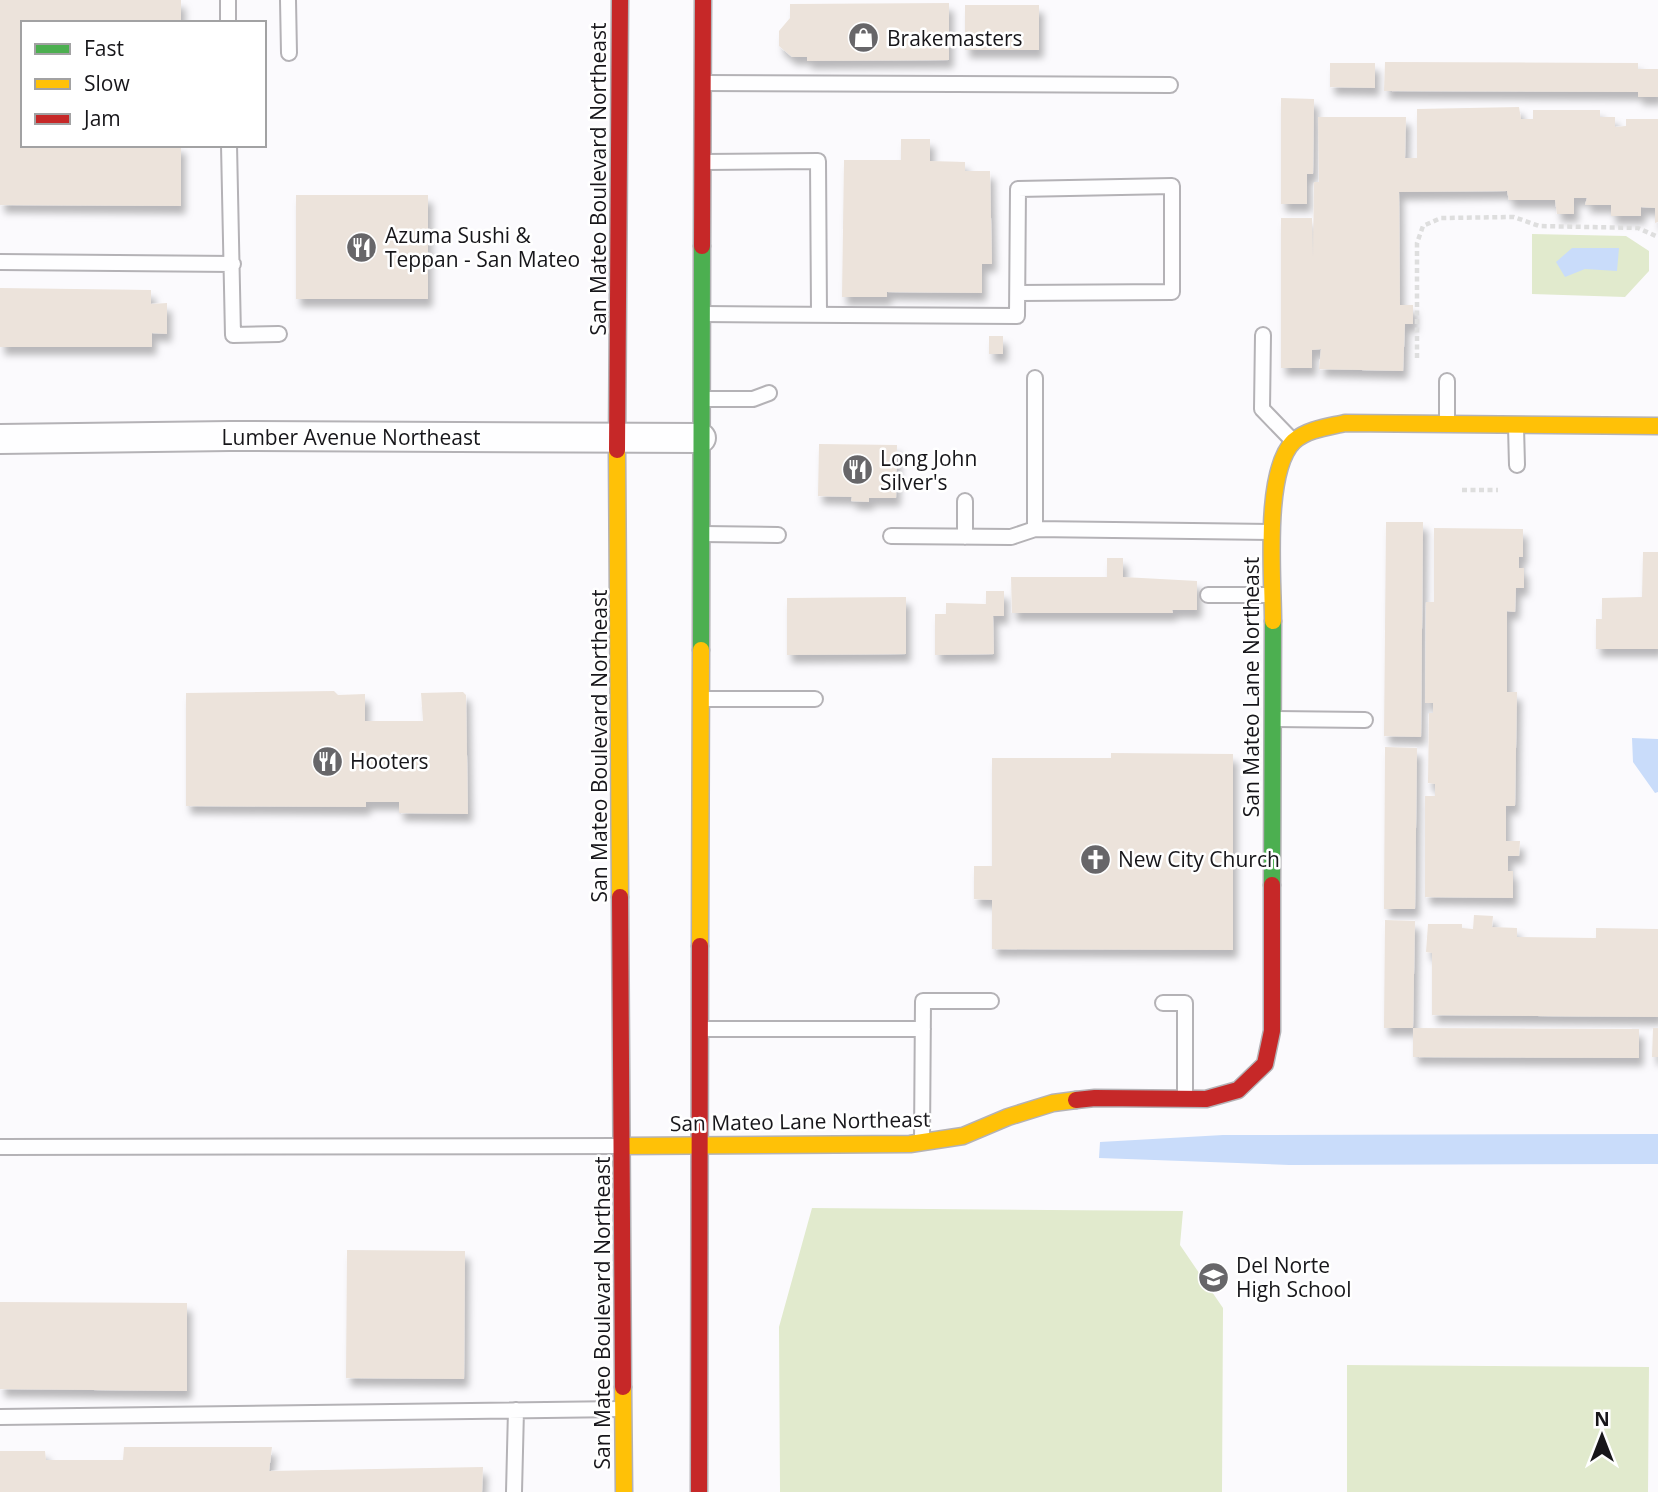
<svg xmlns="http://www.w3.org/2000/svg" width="1658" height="1492" viewBox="0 0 1658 1492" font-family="'Open Sans',sans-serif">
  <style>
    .green { fill: #e1eacd }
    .water { fill: #c9dcfa }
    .building { fill: #ece3db; filter: url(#shadow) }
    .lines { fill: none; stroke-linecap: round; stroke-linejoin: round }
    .lane-casing { stroke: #b4b2b6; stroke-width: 18 }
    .street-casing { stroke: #b4b2b6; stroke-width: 32 }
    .fast-casing { stroke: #b4b2b6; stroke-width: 19 }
    .slow-casing { stroke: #b4b2b6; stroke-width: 19 }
    .jam-casing { stroke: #b4b2b6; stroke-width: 19 }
    .path { stroke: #dedede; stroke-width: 4.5; stroke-dasharray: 5 3.5; stroke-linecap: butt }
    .lane { stroke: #fefeff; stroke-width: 14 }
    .street { stroke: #fefeff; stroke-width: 28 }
    .fast { stroke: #4caf50; stroke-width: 16 }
    .slow { stroke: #ffc107; stroke-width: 16 }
    .jam { stroke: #c62828; stroke-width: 16 }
    .labels { text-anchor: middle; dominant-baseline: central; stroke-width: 5; stroke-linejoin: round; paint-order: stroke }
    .poi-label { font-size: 21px; fill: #17161a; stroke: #fff; text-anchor: start }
    .street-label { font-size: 21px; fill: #17161a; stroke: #fff }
  </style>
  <defs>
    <filter id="shadow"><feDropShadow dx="4.5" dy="8" stdDeviation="3.5" flood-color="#0004"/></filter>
  </defs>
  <rect width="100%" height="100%" fill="#fbfafd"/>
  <path class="green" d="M1532,234L1626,236L1649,251V271L1625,297L1532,294Z
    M812,1208L1183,1211L1180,1245L1223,1308L1222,1492H780L779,1327Z
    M1347,1365L1649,1367L1648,1492H1347Z"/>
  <path class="water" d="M1572,248H1619L1617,271L1585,269L1565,277L1556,262Z
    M1632,738L1658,739V792L1655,793L1633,762Z
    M1658,1134V1164L1289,1165L1099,1158L1100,1142L1223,1135Z"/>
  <path class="building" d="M0,0H181V23H23V145H181V206L0,205Z
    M949,3V60L807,61V57H792L779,46V31L790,18V4Z
    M965,5H1039V50H965Z
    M1385,62L1638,63V69H1658V97H1638V92L1384,91Z
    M1330,63H1375V88L1330,87Z
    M1281,98L1314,99L1313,174H1307V204H1281Z
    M1519,107L1521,119H1533V110H1600V117H1615V127L1626,126V119H1658V222L1655,223V208L1641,207V216H1611V205H1585L1587,198H1574V214H1557L1555,200H1509L1507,191L1399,192L1400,305H1413V324H1405L1403,371L1319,369L1321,349L1312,350V368H1281V218H1312L1313,257L1314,182H1319L1318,117H1406L1405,158H1417V109Z
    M901,139H930V161L965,162V171H990L992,264H982V293L887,292V297H842L844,160H901Z
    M296,195H428V299H296Z
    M0,288L151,290V304L167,303V334L152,333V347H0Z
    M989,336H1003V354H989Z
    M819,444L897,445L896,498H869V502L851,501L852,497L818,496Z
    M1386,522H1423L1421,737L1384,736Z
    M1434,528L1523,529V557H1519V568H1524V588H1516L1515,612L1507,611V692H1517L1515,806H1506V841H1520L1519,856H1508V871H1513V898L1425,897V796H1435V784L1428,783L1429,713H1433V703H1425L1426,602H1434Z
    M1643,552H1658V649H1596V619H1602V598L1642,597Z
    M1107,558H1123V577L1197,581V610H1172L1173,613H1012L1011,577H1107Z
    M986,591H1004V616H993L994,654L935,655V614H946V603L986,604Z
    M906,597V654L787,655V598Z
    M334,691L338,695L365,694V721H423L421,693L463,692L466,695L468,814L399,813V802H366V807L186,806V693Z
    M1385,747L1417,748L1415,909H1384Z
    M1111,753L1233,754V950L992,949V900L974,899V866H992V758H1111Z
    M1474,915L1493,916L1492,927L1517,928V937L1596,938V928L1658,929V1017L1432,1015V953L1426,952L1428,924H1462V928L1473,929Z
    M1385,920L1415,921L1413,1028L1639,1029V1058L1413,1057V1028H1384Z
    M1653,1028H1658V1057H1652Z
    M347,1250L465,1251L464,1379L346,1378Z
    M0,1302L187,1303V1391L0,1389Z
    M124,1447H272L269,1471L483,1467L482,1492H0V1451H45L46,1460H123Z"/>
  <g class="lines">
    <defs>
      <path id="lane" d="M228,0V23
        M288,0L289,53
        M704,83L1170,85
        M229,145L233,335L279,334
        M705,162L818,161L819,313
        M0,262L233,264
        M702,314L1017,316L1018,189L1172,186V292L1018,293
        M1263,335L1262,409L1292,440
        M1035,378V529
        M1447,381V422
        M702,399H753L769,393
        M1516,427L1517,465
        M965,501V537
        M703,534L778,535
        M891,536L1011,537L1035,529L1271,532
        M1208,595H1270
        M702,699H815
        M1276,719L1365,720
        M1163,1003H1185V1098
        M701,1029H923
        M922,1141L923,1001H991
        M0,1147L620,1146
        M0,1417L622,1409
        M514,1492L516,1410"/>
      <path id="street" d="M0,439L230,436L701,438"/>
      <path id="fast" d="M701,650L702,246
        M1272,885L1273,621"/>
      <path id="slow" d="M617,450L620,897
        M1273,621C1273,578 1263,471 1294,441C1308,429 1328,427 1345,423L1658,426
        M700,946L701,650
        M622,1146L910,1144L963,1136L1008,1117L1053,1103L1076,1100
        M623,1387L624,1492"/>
      <path id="jam" d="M702,246L703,0
        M617,450L620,0
        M620,897L623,1387
        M1076,1100L1095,1098L1206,1099L1238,1090L1265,1064L1272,1031V885
        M699,1492L700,946"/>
    </defs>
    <use href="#lane" class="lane-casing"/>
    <use href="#street" class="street-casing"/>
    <use href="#fast" class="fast-casing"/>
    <use href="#slow" class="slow-casing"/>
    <use href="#jam" class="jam-casing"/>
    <path class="path" d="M1417,358V243L1423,226L1441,218L1514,217L1539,226L1638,228L1658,237
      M1462,490H1498"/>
    <use href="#lane" class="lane"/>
    <use href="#street" class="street"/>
    <use href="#fast" class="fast"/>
    <use href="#slow" class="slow"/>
    <use href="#jam" class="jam"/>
  </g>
  <defs>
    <symbol id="shop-disc" viewBox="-11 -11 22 22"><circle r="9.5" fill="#676669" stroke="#fff"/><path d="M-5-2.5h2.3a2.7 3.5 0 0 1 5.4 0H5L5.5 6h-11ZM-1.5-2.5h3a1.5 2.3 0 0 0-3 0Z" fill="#fff"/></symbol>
    <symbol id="restaurant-disc" viewBox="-11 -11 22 22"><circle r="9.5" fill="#676669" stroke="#fff"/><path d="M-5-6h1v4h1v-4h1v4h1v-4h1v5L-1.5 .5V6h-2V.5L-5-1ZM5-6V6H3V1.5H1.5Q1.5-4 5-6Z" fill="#fff"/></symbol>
    <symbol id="church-disc" viewBox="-11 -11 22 22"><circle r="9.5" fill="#676669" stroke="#fff"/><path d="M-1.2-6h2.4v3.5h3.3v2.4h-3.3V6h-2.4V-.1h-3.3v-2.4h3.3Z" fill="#fff"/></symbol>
    <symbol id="school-disc" viewBox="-11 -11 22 22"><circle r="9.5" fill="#676669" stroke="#fff"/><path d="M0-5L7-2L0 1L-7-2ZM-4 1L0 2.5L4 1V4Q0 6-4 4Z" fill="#fff"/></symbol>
  </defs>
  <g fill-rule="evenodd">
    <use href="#shop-disc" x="846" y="20" width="35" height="35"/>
    <use href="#restaurant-disc" x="344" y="230" width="35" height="35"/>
    <use href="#restaurant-disc" x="840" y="452" width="35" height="35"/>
    <use href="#restaurant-disc" x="310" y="744" width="35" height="35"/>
    <use href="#church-disc" x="1078" y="842" width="35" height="35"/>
    <use href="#school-disc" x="1196" y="1260" width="35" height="35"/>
  </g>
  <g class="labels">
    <g class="poi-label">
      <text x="887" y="38">Brakemasters</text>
      <text x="385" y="235">Azuma Sushi &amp;<tspan x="385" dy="24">Teppan - San Mateo</tspan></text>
      <text x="880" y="458">Long John<tspan x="880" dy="24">Silver's</tspan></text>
      <text x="350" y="761">Hooters</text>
      <text x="1118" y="859">New City Church</text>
      <text x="1236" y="1265">Del Norte<tspan x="1236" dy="24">High School</tspan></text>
    </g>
    <g class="street-label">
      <text transform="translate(598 179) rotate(-90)">San Mateo Boulevard Northeast</text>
      <text x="351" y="437">Lumber Avenue Northeast</text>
      <text transform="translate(1251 687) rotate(-90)">San Mateo Lane Northeast</text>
      <text transform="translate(599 746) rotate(-90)">San Mateo Boulevard Northeast</text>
      <text transform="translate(800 1121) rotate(-1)">San Mateo Lane Northeast</text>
      <text transform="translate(602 1313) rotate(-90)">San Mateo Boulevard Northeast</text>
    </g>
  </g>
  <rect x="21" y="21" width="245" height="126" fill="#ffffff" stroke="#a2a2a3" stroke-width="2"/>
  <rect x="35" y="44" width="35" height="10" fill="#4caf50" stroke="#a2a2a3" stroke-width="2"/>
  <text x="84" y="56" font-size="21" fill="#17161a">Fast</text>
  <rect x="35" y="79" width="35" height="10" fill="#ffc107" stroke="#a2a2a3" stroke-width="2"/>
  <text x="84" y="91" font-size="21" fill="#17161a">Slow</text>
  <rect x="35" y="114" width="35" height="10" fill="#c62828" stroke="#a2a2a3" stroke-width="2"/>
  <text x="84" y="126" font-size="21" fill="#17161a">Jam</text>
  <g transform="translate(1602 1436)" stroke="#ffffff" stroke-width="5" paint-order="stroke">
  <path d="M0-5L12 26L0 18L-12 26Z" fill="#17161a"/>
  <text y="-10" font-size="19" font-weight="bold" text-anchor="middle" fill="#17161a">N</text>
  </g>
</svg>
